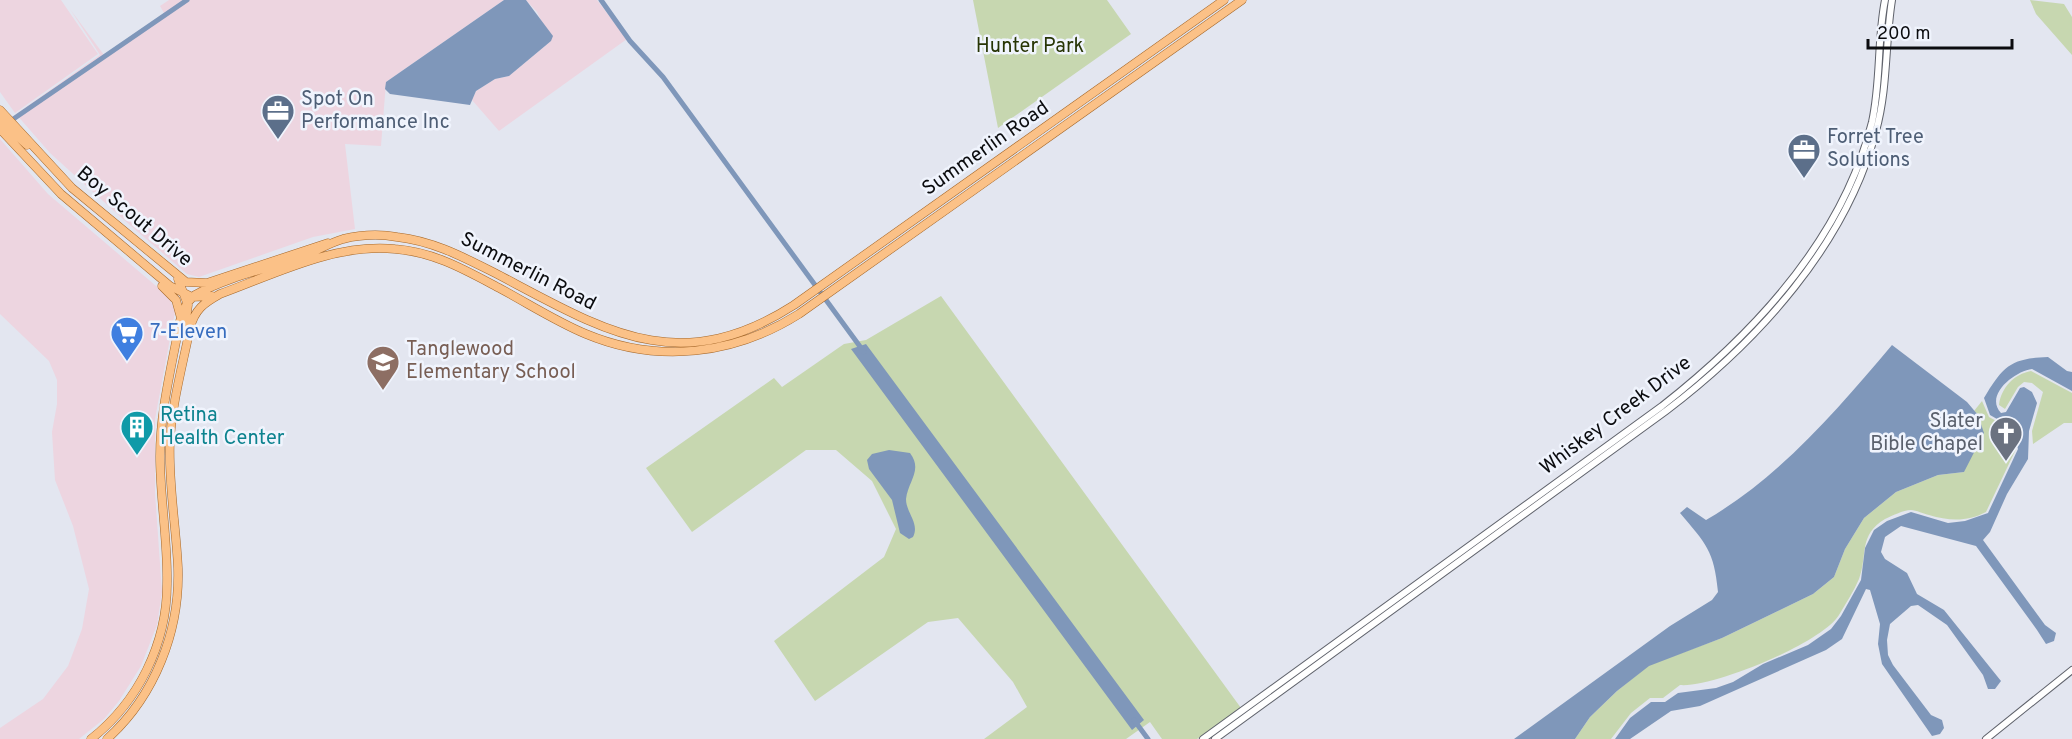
<svg xmlns="http://www.w3.org/2000/svg" width="2072" height="739" viewBox="0 0 2072 739" font-family="Overpass,sans-serif">
  <style>
    .commercial { fill: #edd5e0 }
    .green { fill: #c7d7b0 }
    .water { fill: #7f97ba }
    .lines { fill: none; stroke-linecap: round; stroke-linejoin: round }
    .canal { stroke: #7f97ba; stroke-width: 5 }
    .minor-casing { stroke: #60636c; stroke-width: 8 }
    .major-casing { stroke: #a56729; stroke-width: 9 }
    .minor { stroke: #fff; stroke-width: 6 }
    .major { stroke: #fbc187; stroke-width: 8 }
    .labels { text-anchor: middle; dominant-baseline: central; stroke-width: 5; stroke-linejoin: round; paint-order: stroke }
    .park-label { font-size: 20px; fill: #273505; stroke: #f0f4fd }
    .service-label { font-size: 20px; fill: #4e5e75; stroke: #f0f4fd; text-anchor: start }
    .street-label { font-size: 20px; fill: #0b0c0f; stroke: #f0f4fd }
    .shop-label { font-size: 20px; fill: #366cbe; stroke: #f0f4fd; text-anchor: start }
    .education-label { font-size: 20px; fill: #785e54; stroke: #f0f4fd; text-anchor: start }
    .culture-label { font-size: 20px; fill: #0d838f; stroke: #f0f4fd; text-anchor: start }
    .worship-label { font-size: 20px; fill: #5b616d; stroke: #f0f4fd; text-anchor: end }
  </style>
  <rect width="100%" height="100%" fill="#e3e6f0"/>
  <path class="commercial" d="M0,0H61L98,54L15,113L0,92Z
    M169,0H504L386,82L381,146L345,144L355,229L313,237L199,277L187,274L124,220L50,153L16,114L100,55L70,9L104,55L164,13L160,6Z
    M526,0H597L627,39L499,131L472,100L476,91L495,79L509,76L551,41L537,12Z
    M0,139L48,194L169,297L175,312L155,419V493L162,592L157,625L141,666L119,701L104,719L79,739H0V728L43,699L68,666L82,629L89,589L73,526L55,480L52,432L57,404V380L49,361L0,314Z"/>
  <path class="green" d="M973,0H1107L1131,34L998,128Z
    M2030,0L2064,4L2072,17V55L2036,14Z
    M941,296L1241,708L1197,739H1162L1150,722L1126,739H984L1027,707L1013,682L958,618L928,622L815,701L774,641L884,557L896,529L872,481L836,450H806L692,532L646,468L774,378L782,387L844,344L866,340Z
    M2031,371L2072,393V423H2064L2033,444L2032,431L2043,392L2032,383L2024,382L2018,387L2005,409L1999,405C2001,388 2014,374 2031,371Z
    M1982,401L1989,417L2009,428L2016,449L1986,512C1967,522 1949,521 1929,515C1924,514 1916,510 1911,510C1903,510 1892,516 1885,519C1858,535 1868,555 1859,579C1854,591 1846,603 1839,615C1822,643 1713,688 1680,685L1663,698H1650L1631,713L1611,739H1575L1590,717L1617,691L1649,665L1722,638L1813,594L1834,577L1845,549L1864,518L1896,492L1938,475L1964,472L1978,415L1974,411Z"/>
  <path class="water" d="M504,0H526L553,36L551,41L509,76L495,79L476,91L470,105L390,94L385,89L386,82Z
    M866,344L1144,720L1132,730L851,349Z
    M1892,345L1967,402L1978,415L1984,433L1964,472L1938,475L1896,492L1864,518L1845,549L1834,577L1813,594L1722,638L1649,666L1617,691L1590,717L1575,739H1514L1670,626L1712,600L1718,592C1714,550 1706,544 1680,513L1687,507L1706,520C1780,477 1837,410 1892,345Z
    M2048,357L2067,371L2072,372V391L2032,369C2015,371 1984,395 2001,413L2006,412L2020,388L2024,387L2032,392L2037,403L2029,431L2028,459L2007,494L1990,532L1983,540L2045,625L2056,633L2054,641L2046,644L2037,630L1976,546L1901,526L1885,537L1881,552L1885,559L1907,573L1917,594L1944,610L2001,681L1995,689H1988L1983,675L1947,625L1918,605L1911,606L1890,624L1887,640L1888,655L1893,665L1931,715L1942,720L1944,728L1940,734L1932,736L1882,664L1878,644L1880,624L1870,590L1866,589L1842,639L1826,650L1700,706L1671,711L1630,739H1615L1630,718L1651,702H1665L1678,693L1716,688L1733,682L1763,664L1808,645L1831,629L1841,616L1861,580L1865,548L1874,530L1887,521L1911,512L1948,523L1965,521L1988,513L2018,449L2011,427L1990,415L1984,398C2003,366 2011,358 2048,357Z
    M889,450L910,453C923,470 908,481 906,499C906,513 920,523 913,537L909,539L900,533L892,500L869,469L867,460L872,454Z"/>
  <g class="lines">
    <path class="canal" d="M601,0L630,41L663,77L864,352
      M9,122L187,0
      M1134,720L1148,739"/>
    <defs>
      <path id="minor" d="M1203,739L1662,406C1755,333 1843,239 1872,122C1881,81 1877,40 1885,0
        M1215,739L1666,411C1758,341 1846,245 1876,131C1888,88 1885,44 1892,0
        M1986,739L2072,670"/>
      <path id="major" d="M0,110L72,188L186,282L207,283L328,243
        M0,120L27,145
        M0,129L61,194L170,286L192,297L212,296
        M178,279L188,305L184,334
        M162,286L176,300L181,318
        M91,739C138,702 167,644 167,584C168,541 160,499 160,456C160,411 172,365 180,321L187,303L195,295C225,278 268,268 301,257C315,252 329,243 343,239C360,235 380,234 397,237C433,241 463,257 495,273C602,329 677,380 794,305L1224,0
        M107,739C155,696 180,631 178,568C176,525 168,482 170,440C172,403 183,364 190,328C195,309 204,303 220,294C275,274 335,243 395,249C435,252 467,271 501,289C529,304 557,322 586,334C658,364 734,355 799,314L1242,0"/>
    </defs>
    <use href="#minor" class="minor-casing"/>
    <use href="#major" class="major-casing"/>
    <use href="#minor" class="minor"/>
    <use href="#major" class="major"/>
  </g>
  <defs>
    <symbol id="office-pin" viewBox="-11 -11 22 30"><path d="M0 17L-7.5 6A9.5 9.5 0 1 1 7.5 6Z" fill="#5c6f8a" stroke="#f0f4fd"/><path d="M-6-3h4V-5.5h4V-3h4V5H-6ZM-1-4.5V-3h2v-1.5ZM-6 0V1H6V0Z" fill="#fff"/></symbol>
    <symbol id="supermarket-pin" viewBox="-11 -11 22 30"><path d="M0 17L-7.5 6A9.5 9.5 0 1 1 7.5 6Z" fill="#3f7fe0" stroke="#f0f4fd"/><path d="M-6-5.5h2.5l.6 2H6L4.5 2H-2.5L-4.4-4H-6ZM-1.5 3.2a1.3 1.3 0 1 0 .1 0ZM3 3.2a1.3 1.3 0 1 0 .1 0Z" fill="#fff"/></symbol>
    <symbol id="school-pin" viewBox="-11 -11 22 30"><path d="M0 17L-7.5 6A9.5 9.5 0 1 1 7.5 6Z" fill="#8d6e63" stroke="#f0f4fd"/><path d="M0-5L7-2L0 1L-7-2ZM-4 1L0 2.5L4 1V4Q0 6-4 4Z" fill="#fff"/></symbol>
    <symbol id="building-pin" viewBox="-11 -11 22 30"><path d="M0 17L-7.5 6A9.5 9.5 0 1 1 7.5 6Z" fill="#0f9aa8" stroke="#f0f4fd"/><path d="M-4-6H4V6H1V3H-1V6H-4ZM-2.5-4.3h1.7v1.8h-1.7ZM.8-4.3h1.7v1.8H.8ZM-2.5-1h1.7V.8h-1.7ZM.8-1h1.7V.8H.8Z" fill="#fff"/></symbol>
    <symbol id="church-pin" viewBox="-11 -11 22 30"><path d="M0 17L-7.5 6A9.5 9.5 0 1 1 7.5 6Z" fill="#6b7280" stroke="#f0f4fd"/><path d="M-1.2-6h2.4v3.5h3.3v2.4h-3.3V6h-2.4V-.1h-3.3v-2.4h3.3Z" fill="#fff"/></symbol>
  </defs>
  <g fill-rule="evenodd">
    <use href="#office-pin" x="259" y="92" width="38" height="52"/>
    <use href="#office-pin" x="1785" y="131" width="38" height="52"/>
    <use href="#supermarket-pin" x="108" y="314" width="38" height="52"/>
    <use href="#school-pin" x="364" y="343" width="38" height="52"/>
    <use href="#building-pin" x="118" y="408" width="38" height="52"/>
    <use href="#church-pin" x="1987" y="414" width="38" height="52"/>
  </g>
  <g class="labels">
    <g class="park-label">
      <text x="1030" y="47">Hunter Park</text>
    </g>
    <g class="service-label">
      <text x="301" y="100">Spot On<tspan x="301" dy="23">Performance Inc</tspan></text>
      <text x="1827" y="138">Forret Tree<tspan x="1827" dy="23">Solutions</tspan></text>
    </g>
    <g class="street-label">
      <text transform="translate(986 149) rotate(-35)">Summerlin Road</text>
      <text transform="translate(134 217) rotate(40)">Boy Scout Drive</text>
      <text transform="translate(528 272) rotate(27)">Summerlin Road</text>
      <text transform="translate(1616 416) rotate(-37)">Whiskey Creek Drive</text>
    </g>
    <g class="shop-label">
      <text x="150" y="333">7-Eleven</text>
    </g>
    <g class="education-label">
      <text x="406" y="350">Tanglewood<tspan x="406" dy="23">Elementary School</tspan></text>
    </g>
    <g class="culture-label">
      <text x="160" y="416">Retina<tspan x="160" dy="23">Health Center</tspan></text>
    </g>
    <g class="worship-label">
      <text x="1983" y="422">Slater<tspan x="1983" dy="23">Bible Chapel</tspan></text>
    </g>
  </g>
  <path d="M1868 39v9h144v-9" fill="none" stroke="#0b0c0f" stroke-width="3"/>
  <text x="1877" y="39" font-size="18" fill="#0b0c0f" stroke="#f0f4fd" stroke-width="4.5" paint-order="stroke">200 m</text>
</svg>
